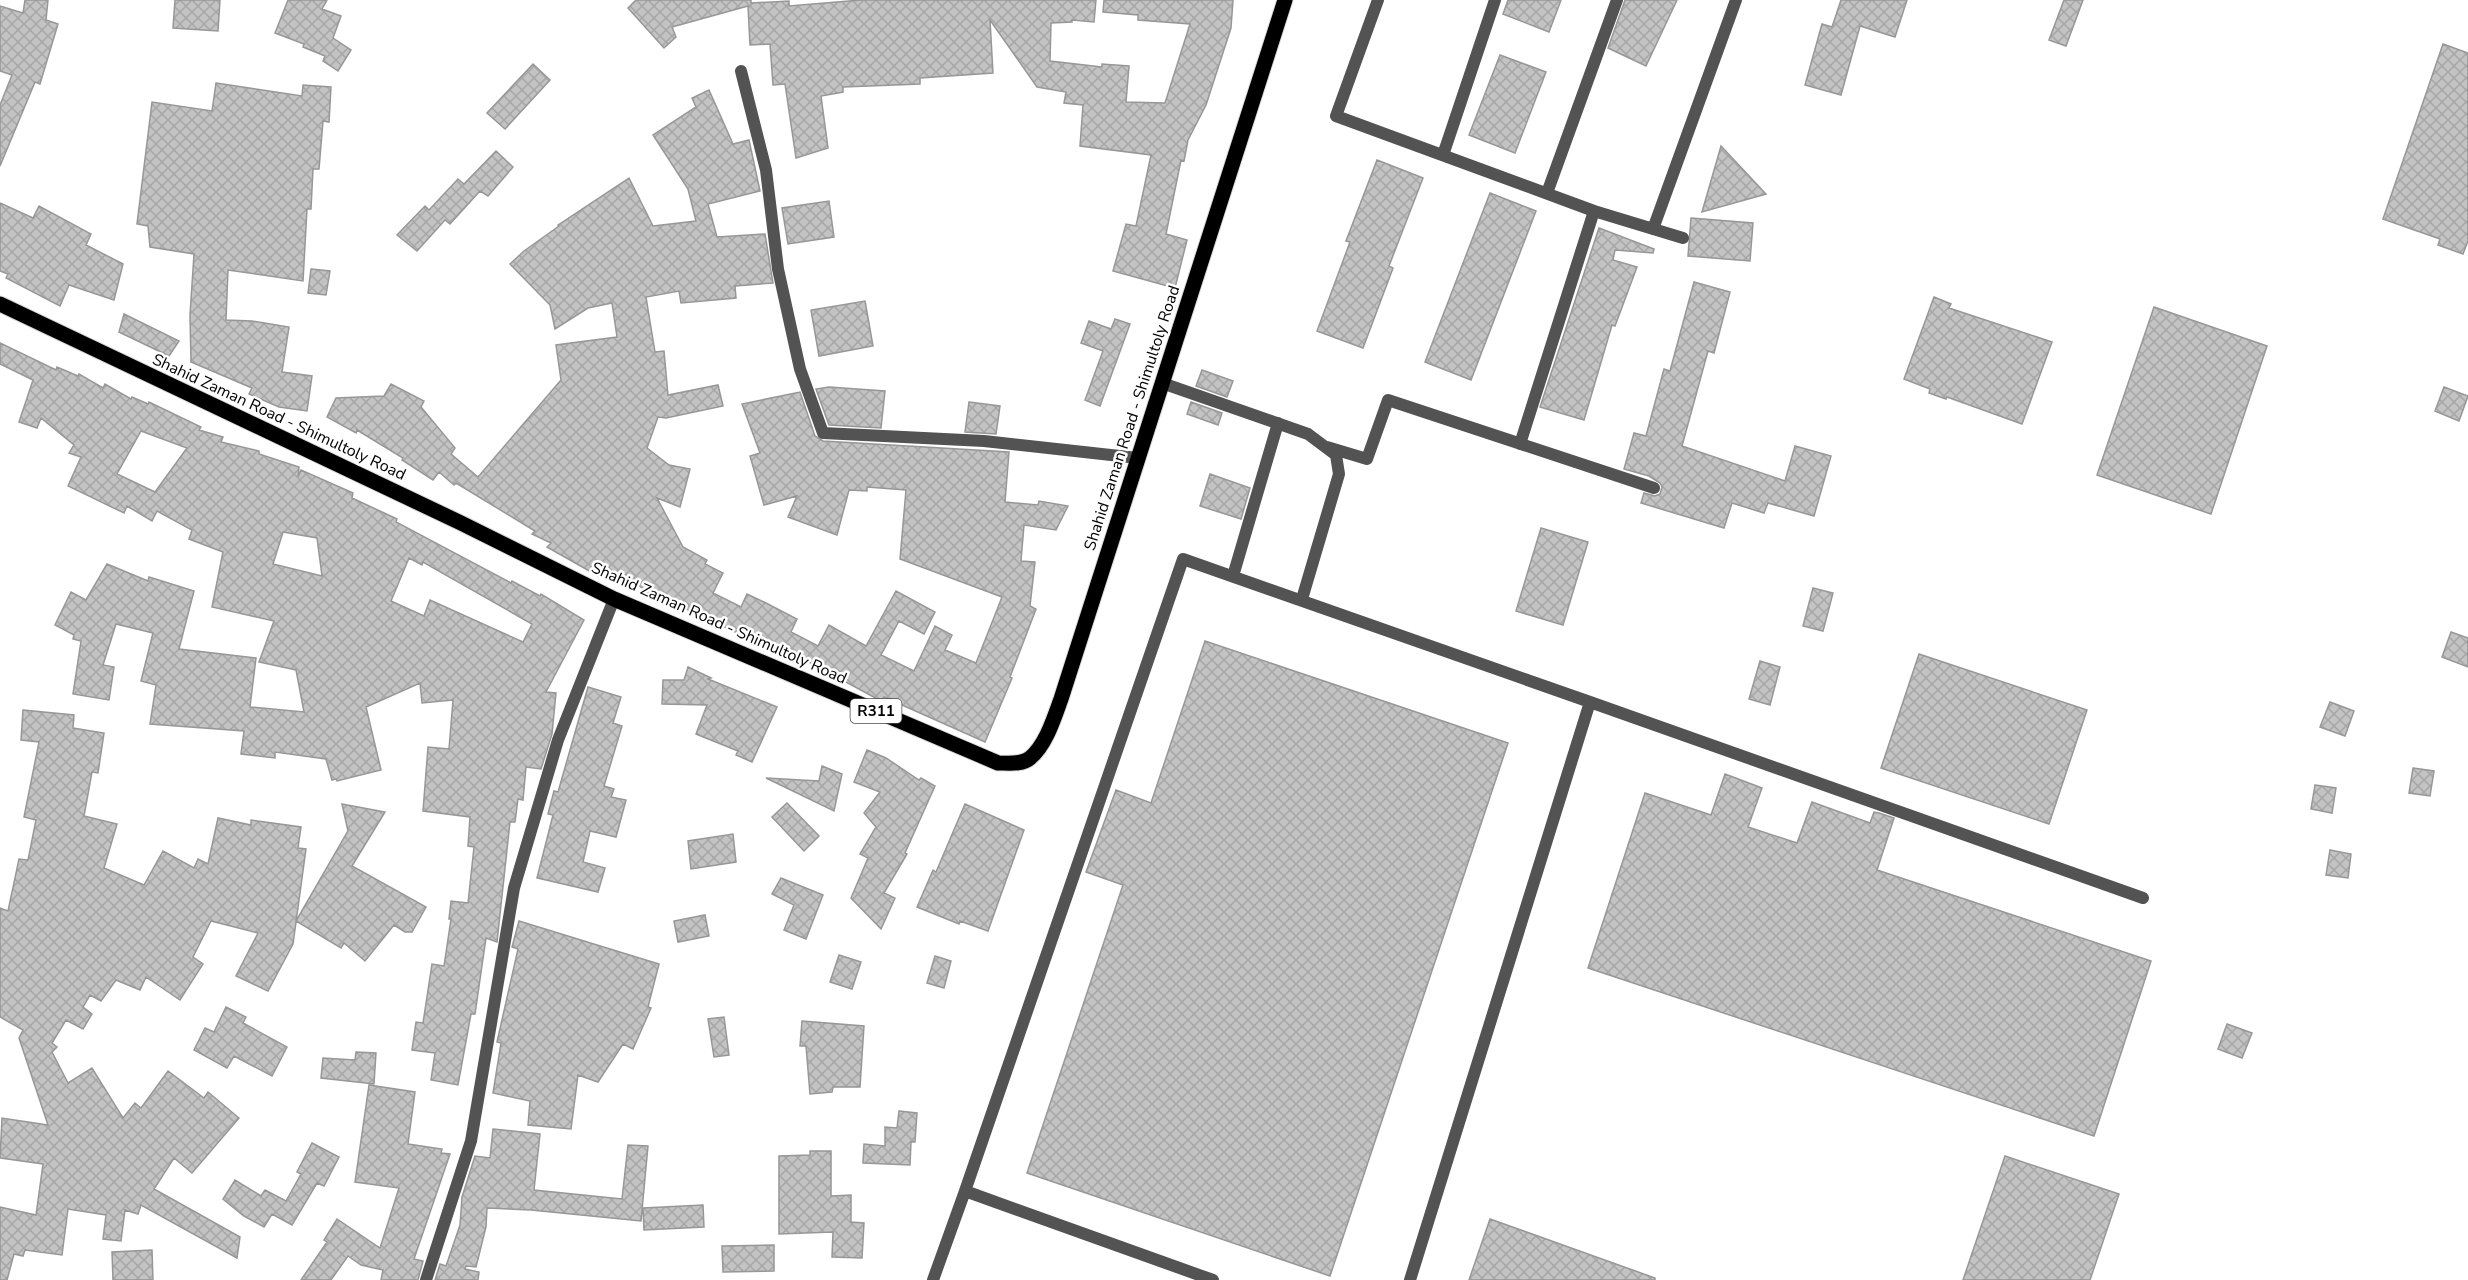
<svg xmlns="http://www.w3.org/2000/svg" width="2468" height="1280" viewBox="0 0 2468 1280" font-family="'Nunito Sans',sans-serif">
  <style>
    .building { fill: url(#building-cross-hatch); stroke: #979797; stroke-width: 1.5; fill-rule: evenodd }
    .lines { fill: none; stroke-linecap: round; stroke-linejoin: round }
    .primary-casing { stroke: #dbdbdb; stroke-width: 17 }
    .service { stroke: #535353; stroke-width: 12 }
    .minor { stroke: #535353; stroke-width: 12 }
    .primary { stroke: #000; stroke-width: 15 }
    .labels { text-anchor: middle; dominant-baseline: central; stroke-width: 5; stroke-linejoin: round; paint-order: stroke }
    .shield { fill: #fff; stroke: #4c4c4c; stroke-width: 1.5 }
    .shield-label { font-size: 15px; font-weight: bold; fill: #000 }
    .street-label { font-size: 16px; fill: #000; stroke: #fff }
  </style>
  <defs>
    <pattern id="building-cross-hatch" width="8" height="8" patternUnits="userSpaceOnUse" patternTransform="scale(1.5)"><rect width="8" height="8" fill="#c3c3c3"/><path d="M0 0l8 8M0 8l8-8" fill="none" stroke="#a6a6a6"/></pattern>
  </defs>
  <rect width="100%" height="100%" fill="#fff"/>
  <path class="building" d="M25,0H48L46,20L58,24L40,84L35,82L0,166V105L12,75L0,71V6L23,13Z
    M175,0H220L218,31L173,28Z
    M288,0H327L322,9L341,16L333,38L351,50L338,71L323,61L325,56L303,47L304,44L275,33Z
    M636,0H751V3L789,1V6L861,0H1096L1094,22L1072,20V22L1051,23L1050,61L1102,67V64L1129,66L1126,102L1165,103L1190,24L1138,20V15L1103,12L1104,0H1233L1231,28L1206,105L1188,140L1184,161L1181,160L1166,234L1187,240L1175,288L1113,271L1126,224L1136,226L1151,155L1080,146L1083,105L1064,103L1066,92L1037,87L990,20L993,73L920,78V84L843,87V92L821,96L828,148L796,158L785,84L773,85L770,44L750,45L748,6L672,27L676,37L664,48L628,8Z
    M1508,0H1561L1549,32L1503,14Z
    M1625,0H1677L1646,66L1608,48Z
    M1841,0H1907L1895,37L1860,26L1841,95L1805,85L1822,24L1832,27Z
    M2064,0H2083L2066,46L2049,40Z
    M2443,44L2468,53V241L2463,254L2438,245L2440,239L2383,219Z
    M1500,55L1546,72L1515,153L1469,135Z
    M533,64L550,80L505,129L487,113Z
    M216,83L302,96L303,85L331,87L329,122L323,121L319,169H313L311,209H307L303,281L228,270L226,320L252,321L289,327L282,372L312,376L307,411L279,407L249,394L252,388L191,362L190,315L194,254L150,247L148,226L137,224L152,102L212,111Z
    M709,90L733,144L749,140L760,191L708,204L717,237L765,234L773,283L735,286L736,298L681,303L679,291L646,297L655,352L664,351L668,395L718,385L723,406L666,418L658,417L647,448L669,465L690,469L680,507L657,498L683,547L707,560L705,564L723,573L713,593L741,607L747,594L764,602L797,619L791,632L818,646L829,625L866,646L896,591L935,612L924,634L899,621L881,655L914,671L935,626L952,635L945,650L976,663L1002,597L900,559L906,490L867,487V491L849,490L837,535L788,517L797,496L764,505L750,456L760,453L742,404L800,392L815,436L823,441L1009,452L1005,502L1038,505L1039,501L1068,506L1056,530L1024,525L1021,561L1035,562L1030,606L1036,609L1010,677L1012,678L985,742L884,697L881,701L783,648L780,653L690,611L655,591L651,595L626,575L622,580L609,568L600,577L547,547L551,543L532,534L535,531L456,483L454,485L439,472L433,480L402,460L403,458L357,430L356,433L327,417L336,398L384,396L391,384L424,401L421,407L455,448L451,454L478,477L561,380L556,345L617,337L612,303L588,308L555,329L550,305L510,264L524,251L559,226L558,225L629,178L653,226L696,221L688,189L653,135L696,107L692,98Z
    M1721,146L1766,194L1702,212Z
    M496,151L513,167L488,196L480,191L450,224L445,220L417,251L397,235L425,206L429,210L458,179L464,184Z
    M1377,160L1423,178L1389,266L1393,268L1363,348L1317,331L1350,242L1346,241Z
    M1490,193L1536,211L1471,380L1425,362Z
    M829,201L834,237L788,244L782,208Z
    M0,203L33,218L39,206L91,234L86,245L123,264L114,300L69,285L60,306L6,278L8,274L0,271Z
    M1691,218L1753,223L1750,261L1688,256Z
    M1599,228L1654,249L1653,253L1615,250L1613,260L1637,267L1615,326L1612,325L1584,420L1540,407Z
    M311,269L330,271L326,295L308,293Z
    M1694,282L1730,292L1714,353L1708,351L1682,446L1785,481L1795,446L1831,456L1814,516L1768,503L1764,513L1732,503L1724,528L1641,503L1644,493L1655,496L1660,494L1662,487L1660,483L1649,476L1624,469L1634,433L1646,436L1664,369L1670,371Z
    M1934,297L1951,304L1949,308L2052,342L2022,424L1947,397L1946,399L1929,393L1930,389L1904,379Z
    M865,301L873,346L819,356L811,310Z
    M2154,307L2267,346L2211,514L2097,475Z
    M124,314L179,341L169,356L119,332Z
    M1115,319L1130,324L1100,406L1085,400L1103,351L1081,343L1089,321L1111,329Z
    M0,343L56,370L57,367L78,376L79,374L103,388L105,384L131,399L132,397L148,404L149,402L201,427L199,430L223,437L221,442L259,451V454L299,467L298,477L301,470L353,493L352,498L397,519L396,522L511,583L512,581L540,596L541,594L584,620L546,692L556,693L552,734L541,769L526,767L523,800L518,799L515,822H510L497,942L486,938L475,1014H471L458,1085L431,1080L435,1053L412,1050L416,1022L423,1023L432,964L444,966L451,919H449L451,901L468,903L474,847L468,846L470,817L423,811L428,747L449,749L453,700L422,703L420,683L366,707L381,770L337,781L336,779L332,780L326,759L275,752V758L241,754L244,731L150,724L156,685L141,681L153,633L116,624L103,665L114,667L109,700L73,694L81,641L73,639L74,635L55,625L71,592L86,600L107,564L148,581L149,577L194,591L179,649L256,658L250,707L304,712L296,670L259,662L274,621L212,607L223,552L189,539L192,530L157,511L152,521L127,506L124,513L68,486L81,457L69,453L74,445L41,418L37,428L19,422L33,380L0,364ZM141,431L187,448L155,492L117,474ZM283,532L317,538L322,576L273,564ZM409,558L422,565L423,562L532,624L523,642L430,600L424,616L391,601Z
    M1202,370L1233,381L1227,397L1196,386Z
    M829,387L885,391L881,428L829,425L816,389Z
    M2444,387L2468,396L2459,421L2435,411Z
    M969,402L1000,406L996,434L965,432Z
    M1191,402L1222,413L1218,425L1187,414Z
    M1210,474L1250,488L1241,519L1200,506Z
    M1541,528L1588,542L1563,625L1516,611Z
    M1813,588L1833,593L1823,631L1803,626Z
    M2451,632L2468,638V667L2442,657Z
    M1205,641L1508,743L1330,1276L1027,1173L1123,885L1086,872L1116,790L1151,803Z
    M1919,654L2087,710L2049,824L1881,768Z
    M1760,661L1780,667L1770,705L1749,699Z
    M688,667L711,678L708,679L777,707L752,762L736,755L738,751L696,734L707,705L662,704L663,680H684Z
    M588,687L621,697L613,723L622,726L604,786L614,789L611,797L626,800L616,837L590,831L583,862L605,868L598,892L537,878L553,815L548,814L554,791L558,792Z
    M2330,702L2354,711L2345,736L2320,727Z
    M23,710L74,715L73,728L104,733L98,773L92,772L84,816L117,824L104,868L144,885L163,851L194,868L198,859L208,864L218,818L251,825V820L301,827L298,848L306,849L293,944L268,991L236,976L258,933L211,921L193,957L203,964L180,1000L146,977L140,990L116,980L101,1001L90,995L83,1007L92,1014L83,1029L66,1020L52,1043L57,1047L52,1052L68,1083L92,1068L123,1118L135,1103L141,1108L168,1071L204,1098L208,1092L239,1118L192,1173L174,1158L154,1189L240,1237L237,1258L141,1205L138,1214L125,1210L121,1241L103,1239L106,1215L68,1209L62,1255L25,1250L23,1256L14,1254L7,1280H0V1207L36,1215L43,1164L0,1158L2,1118L48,1125L19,1038L23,1030L0,1017V908L8,911L19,859L28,860L36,820L24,817L39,742L21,740Z
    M867,750L886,758L919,780L921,778L935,786L905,853L907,854L884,893L895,898L881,929L851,898L868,858L860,854L876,827L864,813L880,792L854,782Z
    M822,766L842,774L834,811L766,778L819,781Z
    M2413,768L2434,771L2430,796L2409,793Z
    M1725,774L1762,788L1748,827L1797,843L1812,802L1870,823L1874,812L1879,813L1894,818L1877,870L2151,961L2094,1136L1588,968L1645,793L1711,815Z
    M2315,785L2336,788L2332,813L2311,809Z
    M787,803L819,836L804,851L772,817Z
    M342,804L385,812L352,866L426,907L412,932H405L394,925L365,961L344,943L341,948L296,921L348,831Z
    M965,804L1024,830L988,931L960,921L959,924L917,907L933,870L936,872Z
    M733,834L736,862L691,869L688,841Z
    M2330,850L2351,854L2348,878L2326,875Z
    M781,878L823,895L806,939L784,930L794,905L772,894Z
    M705,915L709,936L678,942L674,921Z
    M519,921L659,964L648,1007L651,1008L633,1049L623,1044L598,1082L578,1075L571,1129L528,1125L530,1101L493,1093L501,1043L497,1042L518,949L512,947Z
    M839,955L861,962L852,989L830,982Z
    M935,956L951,961L944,988L927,983Z
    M226,1007L246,1017L243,1023L287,1047L272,1076L234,1056L227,1068L194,1050L205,1028L214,1032Z
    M724,1017L729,1055L714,1057L708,1019Z
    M802,1021L864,1026L860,1087H833L832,1092L810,1094L806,1046H800Z
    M2227,1024L2252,1033L2242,1058L2218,1049Z
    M356,1052L376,1053L374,1084L321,1078L323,1058L355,1060Z
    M369,1085L415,1092L408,1144L442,1149L441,1153L450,1154L414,1259L423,1261L418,1280H381L383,1270L361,1265L348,1256L331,1280H301L327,1242L324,1240L337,1219L380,1248L399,1188L355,1182Z
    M899,1111L917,1113L915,1142H911L910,1165L863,1163L864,1144L885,1146V1127L897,1128Z
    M493,1129L540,1134L534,1190L622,1199L628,1145L648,1146L641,1221L531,1210L487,1208L486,1227L476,1267L466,1266L465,1269L479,1272L478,1280H435L440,1264L446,1266L460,1225L462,1197L475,1156L490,1158Z
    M312,1143L339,1157L324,1186L317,1183L292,1225L272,1214L264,1227L244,1216L223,1199L235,1180L261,1196L265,1190L286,1201L301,1174L297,1172Z
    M810,1151H831V1196L851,1195V1222L864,1223L862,1258L832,1257L833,1232L779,1234V1156L810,1155Z
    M2005,1156L2119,1194L2090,1280H1963Z
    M703,1205L704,1227L644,1230L643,1208Z
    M1490,1219L1655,1278V1280H1469Z
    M774,1245V1271L723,1272L722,1246Z
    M152,1250L153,1280H113L112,1252Z"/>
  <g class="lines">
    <defs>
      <path id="primary" d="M0,304L461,523L614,599L998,763C1008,763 1022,765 1030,758C1046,745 1054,718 1061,699L1285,0"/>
    </defs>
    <use href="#primary" class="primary-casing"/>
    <path class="service" d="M1378,0L1336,116L1594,211
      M1443,155L1495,0
      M1547,193L1617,0
      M1653,229L1736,0
      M1162,383L1308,434L1336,455L1339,474L1302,599
      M1520,444L1594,211L1683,238
      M1327,447L1367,459L1388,400L1654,488
      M1233,576L1278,423
      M1590,702L2143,898
      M933,1280L965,1191
      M1213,1280L965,1191L1183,559L1590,702L1410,1280"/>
    <path class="minor" d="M741,71L766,170L778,269L800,369L823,433L984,441L1138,458
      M426,1280L471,1141L514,888L558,740L614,599"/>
    <use href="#primary" class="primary"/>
  </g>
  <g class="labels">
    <rect class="shield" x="850.5" y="699" width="51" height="24" rx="4.5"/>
    <g class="shield-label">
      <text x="876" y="711">R311</text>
    </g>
    <g class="street-label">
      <text transform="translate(279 417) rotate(25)">Shahid Zaman Road - Shimultoly Road</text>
      <text transform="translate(1132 418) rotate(-72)">Shahid Zaman Road - Shimultoly Road</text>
      <text transform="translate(719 623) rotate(24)">Shahid Zaman Road - Shimultoly Road</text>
    </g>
  </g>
</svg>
